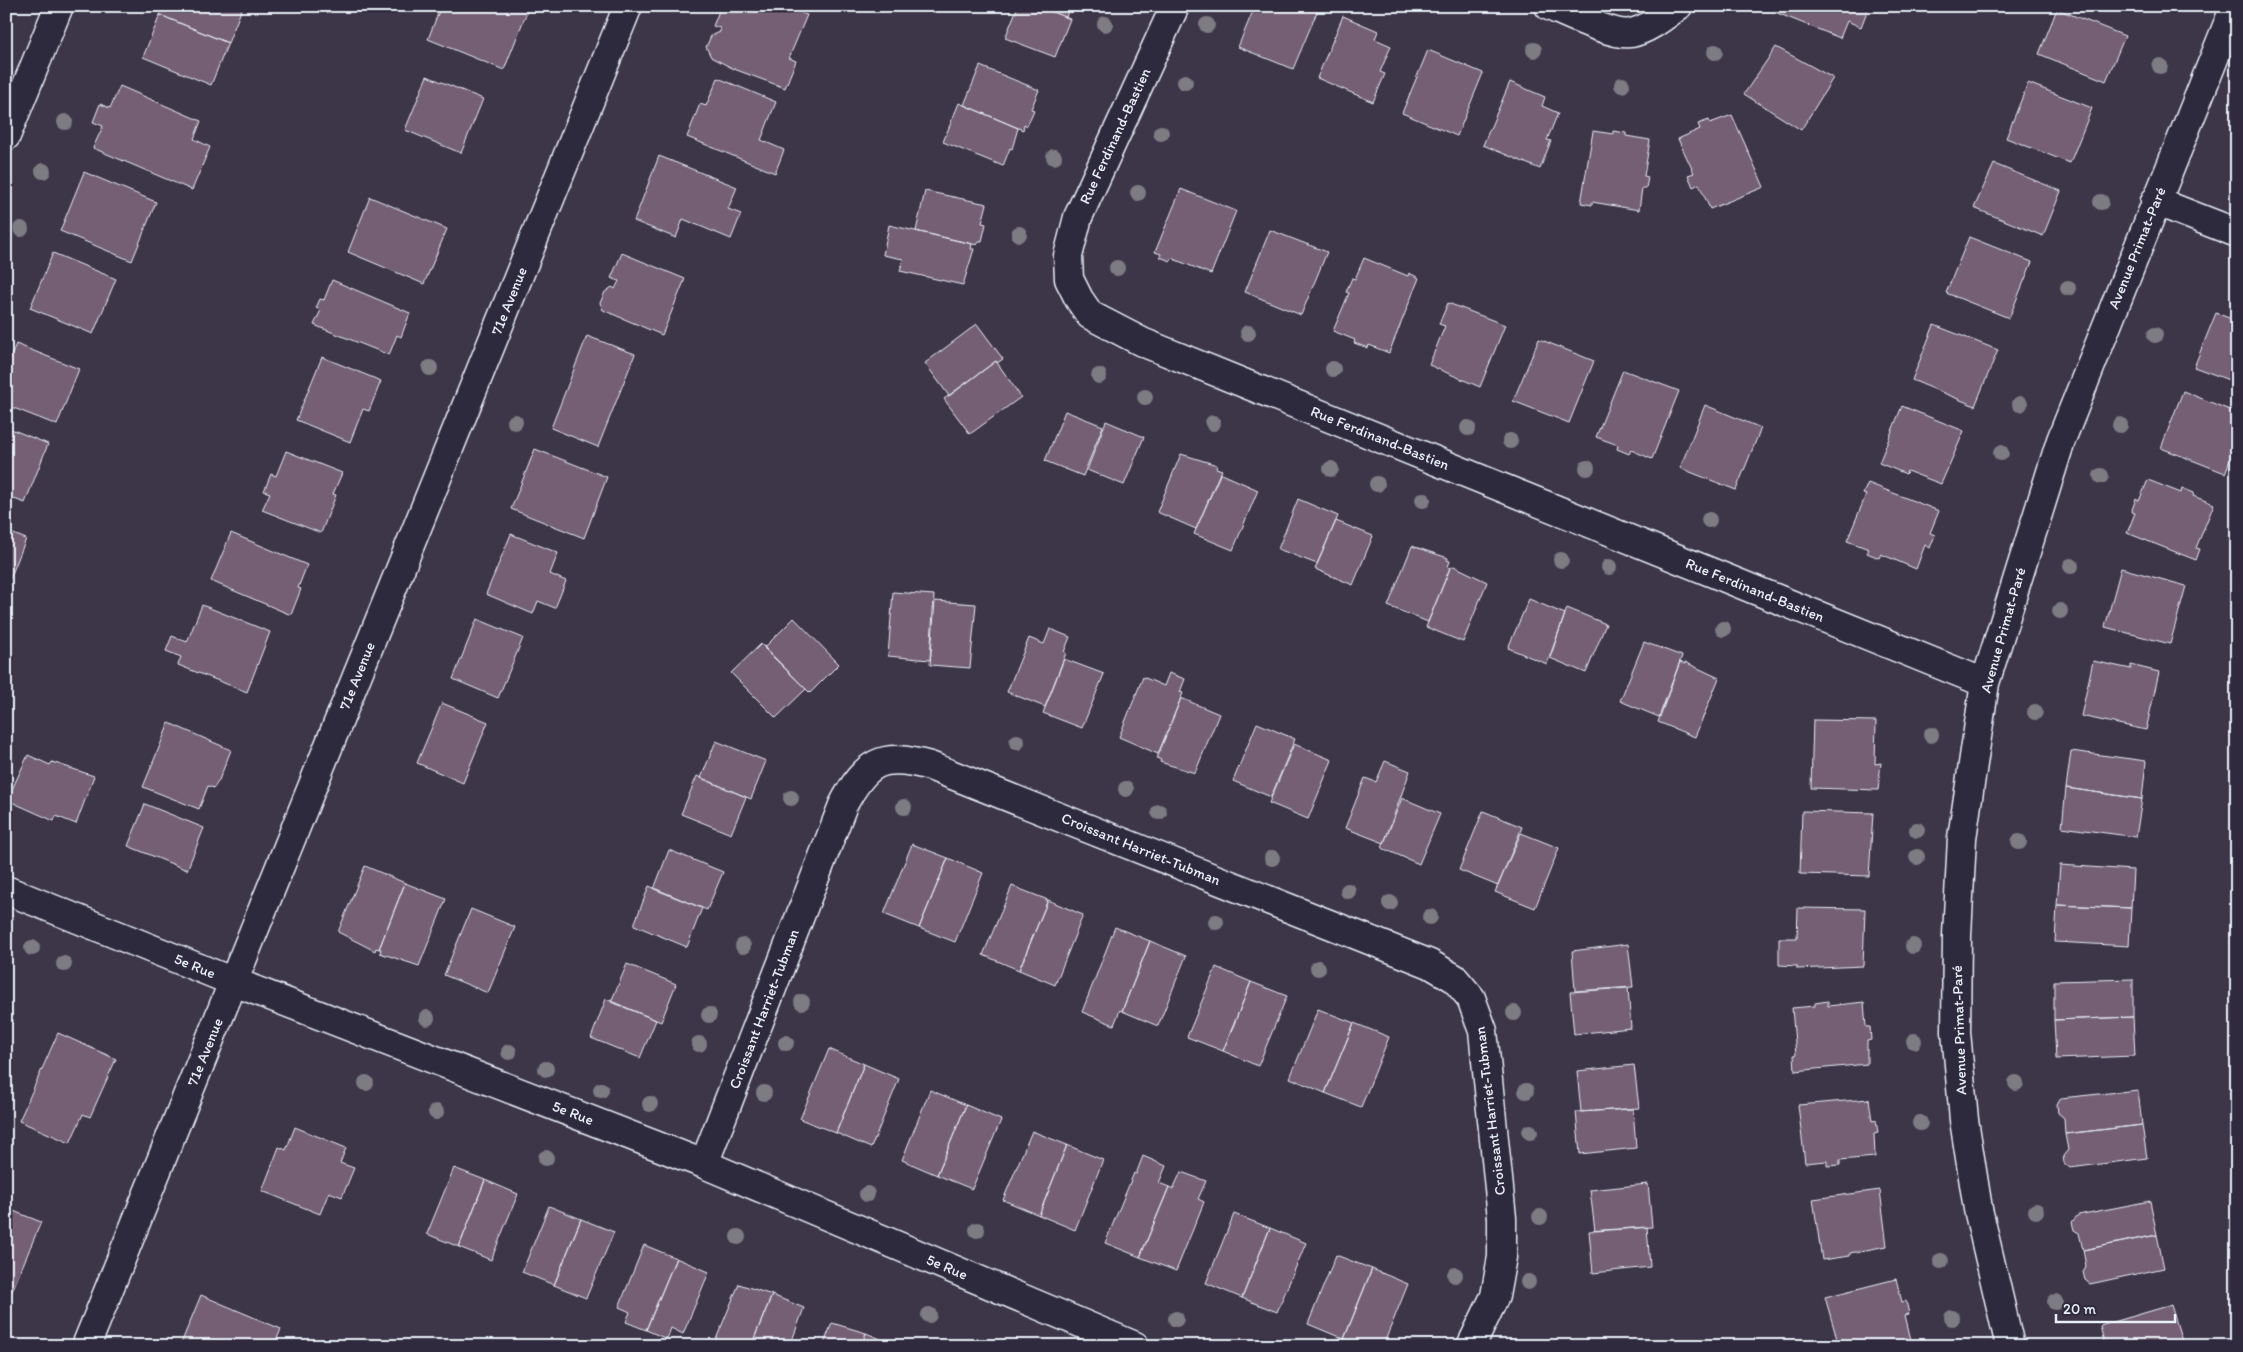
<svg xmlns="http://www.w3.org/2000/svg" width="2243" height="1352" viewBox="0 0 2243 1352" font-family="Itim,sans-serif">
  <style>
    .building { fill: #755f74; stroke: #e8f1f8 }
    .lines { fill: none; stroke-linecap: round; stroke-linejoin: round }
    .street-casing { stroke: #e8f1f8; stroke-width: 31 }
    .street { stroke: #2f2a3d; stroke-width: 28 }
    .tree { fill: #7b7b82 }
    .labels { text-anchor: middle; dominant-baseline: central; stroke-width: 4.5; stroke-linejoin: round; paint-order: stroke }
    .street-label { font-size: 15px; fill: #e8f1f8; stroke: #2f2a3d }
  </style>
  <rect width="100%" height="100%" fill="#3d3548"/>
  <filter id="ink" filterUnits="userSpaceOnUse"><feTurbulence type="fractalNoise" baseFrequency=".02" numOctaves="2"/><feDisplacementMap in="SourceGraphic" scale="10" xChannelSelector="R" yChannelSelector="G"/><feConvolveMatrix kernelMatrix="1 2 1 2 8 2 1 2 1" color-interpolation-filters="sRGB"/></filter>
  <g filter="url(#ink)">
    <path class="building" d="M164,6H243L228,43L160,15Z
      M441,6H521L528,9L504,70L428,39Z
      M721,6H784L807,15L789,58L796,61L785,88L734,69L711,57L706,47L711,36L720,32V28L713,26Z
      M1018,6H1037L1070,19L1055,57L1005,38Z
      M1037,6H1070L1066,17Z
      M1255,6L1319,7L1293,69L1238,47Z
      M1780,6H1869L1861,27L1847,21L1840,38L1777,13Z
      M2057,9L2125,36L2106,81L2039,54Z
      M160,15L228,43L211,85L143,57Z
      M1343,16L1378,31L1375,39L1391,46L1380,72L1385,74L1373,102L1317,78Z
      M1776,47L1833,78L1801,130L1744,94Z
      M1428,50L1483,73L1457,136L1402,113Z
      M980,66L1039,90L1031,109L1034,110L1027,126L1024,124L1023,130L964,105Z
      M427,76L483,99L461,153L405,130Z
      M718,78L776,102L761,140L784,150L775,173L687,137L700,104L706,106Z
      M1510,82L1545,97L1542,106L1558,113L1547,140L1551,141L1540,169L1483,145Z
      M2028,83L2092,108L2070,163L2006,138Z
      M120,86L201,121L194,139L210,147L192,190L93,148L103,126L93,122L100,104L110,108Z
      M959,103L1018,128L1012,149L1010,148L1003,166L943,142Z
      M1732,115L1764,187L1710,209L1699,184L1693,187L1688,175L1694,173L1678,139L1700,129L1698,124L1709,120L1710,123Z
      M1593,131L1613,134V131L1626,133V136L1650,140L1644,176L1648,177L1646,188H1642L1639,210L1592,202V205L1581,203Z
      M659,156L737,187L728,209L741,214L731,239L683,219L676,238L634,221Z
      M1994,164L2061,191L2043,236L1974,208Z
      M84,172L156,202L132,261L60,231Z
      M1181,189L1236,211L1211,274L1171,258L1170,261L1160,257L1161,254L1155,252Z
      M925,191L987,204L982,223L986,224L982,241H979L977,245L916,231Z
      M370,197L447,229L424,284L348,252Z
      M889,225L972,244L971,249H974L963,285L900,271L903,259L883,255Z
      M1270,230L1327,252L1301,315L1245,292Z
      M1969,237L2032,262L2009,318L1946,293Z
      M53,253L116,279L93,334L30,308Z
      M622,253L685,279L662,335L603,310L600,303L605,292L612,287L615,289L619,281L611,278Z
      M1364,258L1408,276L1409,273L1419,278L1389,353L1369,345L1368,348L1354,343L1355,340L1333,331L1349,293L1346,292L1352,278L1355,279Z
      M332,280L410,313L401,337L397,335L389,355L314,325L321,310L316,308L320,299L324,300Z
      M1448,303L1505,325L1480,387L1429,365L1445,326L1439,324Z
      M2216,313L2237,321V383L2194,367Z
      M977,324L1003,359L997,363L996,361L949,396L925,363Z
      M1934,325L1998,350L1975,406L1912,380Z
      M587,336L635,354L598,447L551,428Z
      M1539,339L1594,361L1569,423L1513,401Z
      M16,344L79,369L57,425L6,405V368Z
      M322,357L381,381L369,411L363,409L350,442L296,420Z
      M996,361L1021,397L970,434L944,399Z
      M1623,370L1679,391L1652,459L1631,450L1629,454L1617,449L1618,445L1596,437Z
      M2183,391L2237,413V443L2225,473L2161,448Z
      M1705,405L1761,428L1736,490L1680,468Z
      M1902,406L1964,431L1941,484L1907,471L1906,474L1879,463Z
      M1065,411L1103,426L1083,476L1045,461Z
      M1106,421L1144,437L1124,485L1087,470Z
      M6,427L48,444L25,503L6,496Z
      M535,449L607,477L584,538L511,509Z
      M286,451L342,473L333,494L336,495L321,533L262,510L270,493L264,491L271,474L276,476Z
      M1181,454L1217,465L1216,468L1222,470L1196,529L1157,512Z
      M1220,473L1258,490L1233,550L1194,534Z
      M2148,480L2181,493L2182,488L2194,493L2193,496L2214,504L2196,548L2200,549L2196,560L2127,533L2135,513L2131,512L2136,499L2139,501Z
      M1868,483L1939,511L1930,533L1935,535L1930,548L1925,545L1916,569L1881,554L1879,558L1867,553L1869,549L1847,541L1866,495L1863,494Z
      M1298,499L1338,516L1317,564L1278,549Z
      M1336,521L1373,536L1353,585L1315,569Z
      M6,531L26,539L6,589Z
      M231,533L307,565L298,588L301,589L291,615L211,581Z
      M511,534L558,553L550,574L566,581L555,608L538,601L533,614L486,594Z
      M1412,546L1448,558L1447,560L1450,561L1448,567L1450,568L1428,622L1388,606Z
      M1454,566L1487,582L1463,642L1426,627L1450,568Z
      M2121,568L2186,586L2170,644L2105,627Z
      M893,592L934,595L930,660L888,656Z
      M1529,599L1565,614L1547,664L1508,648Z
      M935,601L976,604L970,668L930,665Z
      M202,605L270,632L247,692L178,665L181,657L166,651L172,636L187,642Z
      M1567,608L1606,624L1586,673L1550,658Z
      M794,618L839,664L810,693L764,648Z
      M477,619L523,638L498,698L453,679Z
      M1050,629L1070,637L1064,652L1066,653L1045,707L1007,692L1029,638L1044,644Z
      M1644,642L1682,656L1659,717L1620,701Z
      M761,644L806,689L776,718L731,673Z
      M1064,659L1104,674L1082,728L1043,713Z
      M2093,661L2131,669V665L2159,672L2146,730L2081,716Z
      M1680,662L1685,664V662L1719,678L1695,737L1658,722Z
      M1169,673L1185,679L1180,692L1183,693L1158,754L1119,737L1143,677L1164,686Z
      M1181,698L1219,714L1195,773L1160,762L1161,760L1157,758Z
      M442,703L488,722L463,783L417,763Z
      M1813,720L1876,721L1875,764L1881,763L1878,790L1811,788Z
      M169,723L231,750L219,780L214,788L208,786L199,809L143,787Z
      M1257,723L1295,739L1271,797L1233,781Z
      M716,741L766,761L751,799L701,778Z
      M1294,744L1332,760L1308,819L1269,803Z
      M2071,751L2146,761L2142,799L2066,788Z
      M28,755L50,765L52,762L94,776L76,824L56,816L54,821L7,800Z
      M1385,761L1410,771L1384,843L1345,828L1365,778L1376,782Z
      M697,776L746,797L731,834L681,814Z
      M2066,788L2142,799L2136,837L2062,827Z
      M1402,798L1440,814L1419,864L1382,848Z
      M145,804L204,828L187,870L128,846Z
      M1483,811L1522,827L1498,886L1459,870Z
      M1802,811L1873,813L1869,876L1800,874Z
      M1521,833L1559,848L1535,908L1495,892Z
      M912,844L948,858L919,928L884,914Z
      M669,850L723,872L707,910L654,889Z
      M948,858L983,873L955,942L919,928Z
      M2060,865L2133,870L2131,908L2057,905Z
      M365,866L405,883L379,949L376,948L375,951L338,932Z
      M405,883L446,899L419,966L380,953L381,949H379Z
      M649,886L702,908L687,947L634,925Z
      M1012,886L1048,900L1019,970L983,955Z
      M1048,900L1083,915L1055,985L1019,970Z
      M2057,905L2131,908L2129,946L2055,942Z
      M1798,908L1865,909L1863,966L1797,969V966L1779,965V938H1797Z
      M471,909L515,927L488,993L444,975Z
      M1115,927L1150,941L1122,1011L1120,1010L1114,1025L1082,1012Z
      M1150,941L1186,956L1158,1026L1122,1011Z
      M1628,944L1633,987L1575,991L1572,951Z
      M627,964L676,984L661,1022L611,1002Z
      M1216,967L1251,982L1223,1051L1187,1037Z
      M2133,979V1017L2054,1020V981Z
      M1251,982L1287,996L1258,1066L1223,1051Z
      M1628,988L1631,1028L1574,1034L1570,992Z
      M606,999L656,1020L640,1058L591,1038Z
      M1828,1001V1006L1864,1002L1866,1027H1870L1871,1040L1867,1041V1064L1795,1071L1794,1055H1796L1792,1008L1815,1006V1003Z
      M1318,1009L1354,1023L1325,1093L1290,1078Z
      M2133,1017L2135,1056L2056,1059L2054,1020Z
      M1354,1023L1389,1037L1361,1107L1325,1093Z
      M58,1033L116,1059L90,1117L83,1114L70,1143L19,1121Z
      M829,1049L864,1064L836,1133L800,1119Z
      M864,1064L899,1079L871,1148L836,1133Z
      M1634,1065L1639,1108L1581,1112L1577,1071Z
      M930,1090L966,1105L937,1175L902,1160Z
      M2138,1090L2142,1125L2065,1134L2064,1118L2058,1113L2057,1105L2061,1098Z
      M1869,1099L1872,1121L1876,1120L1878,1133L1874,1134L1875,1157L1840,1160V1165L1827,1166V1161L1805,1163L1798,1105Z
      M966,1105L1001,1120L972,1189L937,1175Z
      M1633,1109L1636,1148L1580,1154L1576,1112Z
      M2142,1125L2147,1158L2070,1168L2064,1163L2063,1156L2068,1150L2065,1134Z
      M295,1127L346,1148L340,1163L354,1168L342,1197L329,1192L320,1214L262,1191L279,1147L286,1150Z
      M1032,1131L1067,1145L1039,1215L1003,1200Z
      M1067,1145L1103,1160L1075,1230L1039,1215Z
      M1143,1156L1166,1166L1159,1183L1169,1187L1140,1257L1105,1243L1134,1173L1136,1174Z
      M454,1168L485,1180L459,1247L427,1234Z
      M1181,1172L1206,1181L1198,1199L1204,1202L1176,1271L1140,1257L1169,1187L1173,1189Z
      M485,1180L518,1194L491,1260L459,1247Z
      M1648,1184L1652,1227L1595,1231L1590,1190Z
      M1880,1190L1887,1246L1850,1253V1256L1822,1260L1813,1199Z
      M2150,1201L2157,1235L2083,1250L2079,1233L2074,1230L2072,1222L2078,1215Z
      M549,1206L581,1219L554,1285L522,1272Z
      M6,1208L41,1222L10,1296L6,1295Z
      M1234,1214L1270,1228L1242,1298L1206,1283Z
      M581,1219L614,1232L586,1298L554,1285Z
      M1647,1227L1650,1267L1593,1273L1589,1231Z
      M1270,1228L1306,1243L1277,1312L1242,1298Z
      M2157,1235L2164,1268L2090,1284L2085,1280L2083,1272L2086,1266L2083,1250Z
      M644,1245L676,1258L646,1330L626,1322L630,1312L619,1307Z
      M1336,1255L1372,1269L1344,1339L1308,1324Z
      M676,1258L709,1272L683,1334L671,1328L667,1339L646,1330Z
      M1372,1269L1408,1284L1383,1346H1361L1344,1339Z
      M1896,1279L1902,1302L1906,1301L1909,1314L1905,1315L1911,1340L1888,1346H1839L1825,1297Z
      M739,1284L772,1295L751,1346H716L714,1344Z
      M201,1295L281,1329L274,1346H180Z
      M772,1295L804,1308L790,1346H751Z
      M2171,1305L2182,1341L2168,1346H2105L2100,1326Z
      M832,1323L866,1333L861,1346H823Z
      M866,1333L876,1337L895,1346H861Z"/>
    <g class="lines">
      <defs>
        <path id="street" d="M1175,6L1078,217L1068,256L1069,279L1079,299L1090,315L1142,342L1985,683
          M1549,6C1566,13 1615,37 1631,33C1649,29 1663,17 1678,6
          M6,136L59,6
          M2155,201L2237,233
          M6,890L234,982L704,1164L1135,1346
          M704,1164L843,805C866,762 881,752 930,766L1430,964L1454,978L1471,998L1483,1031L1502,1218V1257L1495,1296L1471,1346
          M86,1346L628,6
          M2010,1346L1978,1209L1964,1120L1956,1032L1957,935L1962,838L1985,683L2061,440L2235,6"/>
      </defs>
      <use href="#street" class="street-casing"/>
      <use href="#street" class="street"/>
    </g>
    <g class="tree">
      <circle cx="1105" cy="24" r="8"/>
      <circle cx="1207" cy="25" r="8"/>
      <circle cx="1534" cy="50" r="8"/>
      <circle cx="1715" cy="52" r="8"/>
      <circle cx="2160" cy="66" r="8"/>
      <circle cx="1185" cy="82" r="8"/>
      <circle cx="1622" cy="85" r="8"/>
      <circle cx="65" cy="122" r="8"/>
      <circle cx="1161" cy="133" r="8"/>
      <circle cx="1054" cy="157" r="8"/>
      <circle cx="43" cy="171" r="8"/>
      <circle cx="1138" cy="193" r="8"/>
      <circle cx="2101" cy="202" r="8"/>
      <circle cx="21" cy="229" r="8"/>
      <circle cx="1019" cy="234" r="8"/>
      <circle cx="1117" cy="268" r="8"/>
      <circle cx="2068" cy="288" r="8"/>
      <circle cx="1248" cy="333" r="8"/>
      <circle cx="2155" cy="335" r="8"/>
      <circle cx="430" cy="368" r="8"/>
      <circle cx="1333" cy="369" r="8"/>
      <circle cx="1099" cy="376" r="8"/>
      <circle cx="1145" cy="397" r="8"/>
      <circle cx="2020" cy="404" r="8"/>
      <circle cx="515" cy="422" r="8"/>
      <circle cx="1213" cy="423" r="8"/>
      <circle cx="2120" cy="425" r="8"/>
      <circle cx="1468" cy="428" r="8"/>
      <circle cx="1510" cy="441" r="8"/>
      <circle cx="2001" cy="453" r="8"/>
      <circle cx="1587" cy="468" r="8"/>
      <circle cx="1331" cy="469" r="8"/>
      <circle cx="2101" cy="476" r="8"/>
      <circle cx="1377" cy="484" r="8"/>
      <circle cx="1423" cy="500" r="8"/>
      <circle cx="1709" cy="520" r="8"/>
      <circle cx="1561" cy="560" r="8"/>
      <circle cx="2071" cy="566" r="8"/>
      <circle cx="1609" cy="567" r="8"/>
      <circle cx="2060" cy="611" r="8"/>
      <circle cx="1723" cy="629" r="8"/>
      <circle cx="2035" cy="712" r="8"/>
      <circle cx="1931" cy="735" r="8"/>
      <circle cx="1017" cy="742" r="8"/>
      <circle cx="1126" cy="789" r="8"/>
      <circle cx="791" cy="798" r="8"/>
      <circle cx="904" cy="807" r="8"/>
      <circle cx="1159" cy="812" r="8"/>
      <circle cx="1917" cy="830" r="8"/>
      <circle cx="2019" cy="842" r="8"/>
      <circle cx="1917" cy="857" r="8"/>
      <circle cx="1272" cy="858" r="8"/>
      <circle cx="1348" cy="891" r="8"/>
      <circle cx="1390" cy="903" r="8"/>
      <circle cx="1430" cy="917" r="8"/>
      <circle cx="1216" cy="922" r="8"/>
      <circle cx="743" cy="946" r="8"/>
      <circle cx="1913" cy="946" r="8"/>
      <circle cx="32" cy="948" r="8"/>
      <circle cx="64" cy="964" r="8"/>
      <circle cx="1318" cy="968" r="8"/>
      <circle cx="802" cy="1002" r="8"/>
      <circle cx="1514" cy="1013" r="8"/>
      <circle cx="709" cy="1015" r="8"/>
      <circle cx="427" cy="1018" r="8"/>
      <circle cx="1914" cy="1041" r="8"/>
      <circle cx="786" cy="1043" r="8"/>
      <circle cx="699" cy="1044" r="8"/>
      <circle cx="509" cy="1052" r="8"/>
      <circle cx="546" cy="1069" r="8"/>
      <circle cx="366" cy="1083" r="8"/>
      <circle cx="2016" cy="1083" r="8"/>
      <circle cx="601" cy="1090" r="8"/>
      <circle cx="1526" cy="1091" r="8"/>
      <circle cx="764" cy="1093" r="8"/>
      <circle cx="650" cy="1104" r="8"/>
      <circle cx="436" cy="1112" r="8"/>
      <circle cx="1920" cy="1123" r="8"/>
      <circle cx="1530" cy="1132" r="8"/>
      <circle cx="546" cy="1158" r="8"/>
      <circle cx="867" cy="1194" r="8"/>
      <circle cx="2036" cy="1211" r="8"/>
      <circle cx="1540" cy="1217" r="8"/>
      <circle cx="977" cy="1230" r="8"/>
      <circle cx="738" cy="1237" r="8"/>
      <circle cx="1941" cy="1261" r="8"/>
      <circle cx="1455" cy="1275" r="8"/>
      <circle cx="1528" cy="1282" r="8"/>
      <circle cx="2055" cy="1302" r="8"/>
      <circle cx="929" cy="1315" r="8"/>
      <circle cx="1952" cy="1318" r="8"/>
      <circle cx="1176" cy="1319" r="8"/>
    </g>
  </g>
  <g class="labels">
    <g class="street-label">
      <text transform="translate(1115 136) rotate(-65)">Rue Ferdinand-Bastien</text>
      <text transform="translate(2137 248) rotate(-68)">Avenue Primat-Paré</text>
      <text transform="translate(509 301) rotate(-68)">71e Avenue</text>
      <text transform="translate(1380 438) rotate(22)">Rue Ferdinand-Bastien</text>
      <text transform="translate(1755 590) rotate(22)">Rue Ferdinand-Bastien</text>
      <text transform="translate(2003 630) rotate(-74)">Avenue Primat-Paré</text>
      <text transform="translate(357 676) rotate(-68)">71e Avenue</text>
      <text transform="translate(1141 849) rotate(22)">Croissant Harriet-Tubman</text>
      <text transform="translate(195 966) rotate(22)">5e Rue</text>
      <text transform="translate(764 1009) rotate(-69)">Croissant Harriet-Tubman</text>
      <text transform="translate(1959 1030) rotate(-92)">Avenue Primat-Paré</text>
      <text transform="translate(205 1052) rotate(-68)">71e Avenue</text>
      <text transform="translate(1490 1111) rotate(-97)">Croissant Harriet-Tubman</text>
      <text transform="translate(573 1113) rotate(21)">5e Rue</text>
      <text transform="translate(947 1267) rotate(23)">5e Rue</text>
    </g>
  </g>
  <rect width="2243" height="1352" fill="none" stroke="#2f2a3d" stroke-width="25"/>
  <rect x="12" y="12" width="2218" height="1327" fill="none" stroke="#e8f1f8" stroke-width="2" filter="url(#ink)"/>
  <path d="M2056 1314v8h119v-8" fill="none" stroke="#e8f1f8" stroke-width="2.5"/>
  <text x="2063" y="1314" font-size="15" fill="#e8f1f8" stroke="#2f2a3d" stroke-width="4" paint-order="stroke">20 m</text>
</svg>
